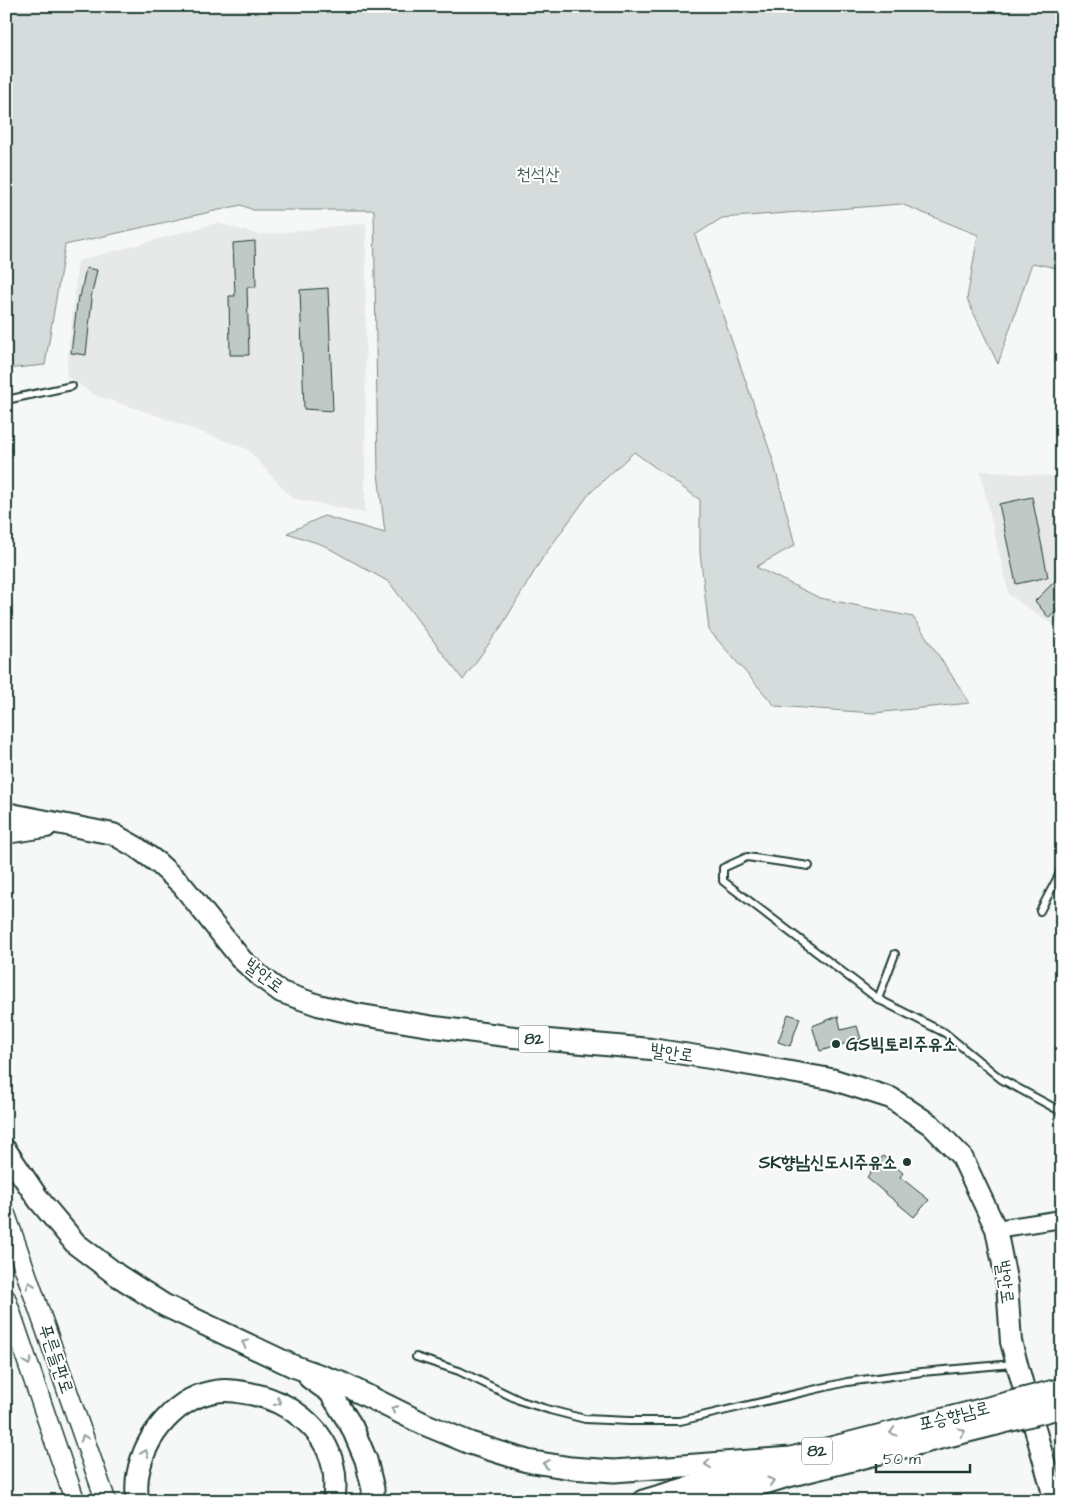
<svg xmlns="http://www.w3.org/2000/svg" width="1068" height="1507" viewBox="0 0 1068 1507" font-family="'Architects Daughter','Poor Story',sans-serif">
  <style>
    .built { fill: #e6e9e8 }
    .green { fill: #d6dcdb; stroke: #7a8c88 }
    .building { fill: #c0c9c6; stroke: #1f3d34 }
    .lines { fill: none; stroke-linecap: round; stroke-linejoin: round }
    .service-casing { stroke: #1f3d34; stroke-width: 10 }
    .tertiary-casing { stroke: #1f3d34; stroke-width: 20 }
    .secondary-casing { stroke: #1f3d34; stroke-width: 22 }
    .primary-casing { stroke: #1f3d34; stroke-width: 24 }
    .trunk-casing { stroke: #1f3d34; stroke-width: 25 }
    .service { stroke: #fff; stroke-width: 6 }
    .tertiary { stroke: #fff; stroke-width: 16 }
    .secondary { stroke: #fff; stroke-width: 19 }
    .primary { stroke: #fff; stroke-width: 20 }
    .trunk { stroke: #fff; stroke-width: 21 }
    .trunk-bridge-casing { stroke: #1f3d34; stroke-width: 25; stroke-linecap: butt }
    .trunk-bridge { stroke: #fff; stroke-width: 21 }
    .oneway { stroke: #8f9e9a }
    .poi-dot { fill: #1f3d34; stroke: #fff; stroke-width: 2 }
    .labels { text-anchor: middle; dominant-baseline: central; stroke-width: 4; stroke-linejoin: round; paint-order: stroke }
    .shield { fill: #fff; stroke: #627771; stroke-width: 1 }
    .shield-label { font-size: 16px; font-weight: bold; fill: #1f3d34 }
    .park-label { font-size: 18px; fill: #445d55; stroke: #fff }
    .street-label { font-size: 18px; fill: #1f3d34; stroke: #fff }
    .poi-label { font-size: 18px; font-weight: bold; fill: #1f3d34; stroke: #fff; text-anchor: start }
  </style>
  <rect width="100%" height="100%" fill="#f6f7f7"/>
  <filter id="ink" filterUnits="userSpaceOnUse"><feTurbulence type="fractalNoise" baseFrequency=".02" numOctaves="2"/><feDisplacementMap in="SourceGraphic" scale="10" xChannelSelector="R" yChannelSelector="G"/><feConvolveMatrix kernelMatrix="1 2 1 2 8 2 1 2 1" color-interpolation-filters="sRGB"/></filter>
  <g filter="url(#ink)">
    <path class="built" d="M217,223L260,235L366,223L365,513L292,498L247,449L153,414L97,396L66,376L78,261Z
      M980,471L1062,477V616L1055,626L1009,595Z"/>
    <path class="green" d="M6,6H1062V269L1032,263L998,364L967,299L978,235L901,204L722,218L695,235L773,460L795,545L756,567L820,598L913,617L970,703L874,713L775,706L709,630L700,553V500L634,452L589,494L543,557L501,627L463,680L389,582L323,545L287,533L324,516L385,533L378,473L374,210H253L241,205L65,245L45,365L6,369Z"/>
    <path class="building" d="M255,241L256,287H247L249,355H230L229,296H235L233,243Z
      M86,268L97,270L91,298L92,299L86,355L71,353L78,296L80,297Z
      M328,288L333,411L304,409L300,290Z
      M1032,497L1048,577L1016,584L999,504Z
      M1057,579L1062,584V606L1049,618L1035,601Z
      M788,1014L800,1018L790,1046L778,1042Z
      M838,1016L841,1030L857,1026L861,1039L820,1051L812,1026Z
      M883,1156L903,1173L900,1177L929,1200L914,1217L867,1178Z"/>
    <g class="lines">
      <defs>
        <path id="service" d="M6,400L72,386
          M809,866L747,857L723,868V881L878,999
          M1040,911L1059,875L1062,865
          M895,954L878,999L945,1033L1001,1079L1062,1112
          M416,1357L459,1371L521,1401L550,1410L585,1419L629,1421H680L847,1382L922,1372L1013,1364"/>
        <path id="tertiary" d="M996,1229L1062,1219"/>
        <path id="secondary" d="M6,1216L106,1501
          M6,1299L75,1501"/>
        <path id="primary" d="M6,813L113,834L136,847L158,863L182,885L242,960L261,977L281,992L318,1005L356,1014L435,1027L514,1037L651,1049L710,1058L831,1079L891,1098L931,1125L962,1157L996,1229L1007,1284L1011,1342L1055,1501
          M6,833L46,827"/>
        <path id="trunk" d="M6,1151L39,1200L76,1244L117,1275L164,1305L293,1366L341,1383L424,1424L470,1443L527,1461L571,1468L614,1471L791,1458
          M310,1378L330,1392L352,1427L366,1460L373,1489V1501
          M137,1501C137,1492 136,1482 138,1474C145,1435 177,1396 218,1391C229,1389 241,1392 252,1394C288,1401 325,1428 333,1466C336,1478 335,1489 334,1501
          M643,1501L791,1458L992,1407
          M708,1501L784,1477L996,1424"/>
      </defs>
      <use href="#service" class="service-casing"/>
      <use href="#tertiary" class="tertiary-casing"/>
      <use href="#secondary" class="secondary-casing"/>
      <use href="#primary" class="primary-casing"/>
      <use href="#trunk" class="trunk-casing"/>
      <use href="#service" class="service"/>
      <use href="#tertiary" class="tertiary"/>
      <use href="#secondary" class="secondary"/>
      <use href="#primary" class="primary"/>
      <use href="#trunk" class="trunk"/>
      <defs>
        <path id="trunk-bridge" d="M992,1407L1062,1389
          M996,1424L1062,1407"/>
      </defs>
      <use href="#trunk-bridge" class="trunk-bridge-casing"/>
      <use href="#trunk-bridge" class="trunk-bridge"/>
    </g>
    <defs><path id="oneway-chevron" d="M-2-3.5L2.5 0L-2 3.5" fill="none" stroke-width="1.6" stroke-linecap="round" stroke-linejoin="round" transform="scale(1.25)"/></defs>
    <g class="oneway">
      <use href="#oneway-chevron" transform="translate(30 1285) rotate(-109)"/>
      <use href="#oneway-chevron" transform="translate(245 1343) rotate(-154)"/>
      <use href="#oneway-chevron" transform="translate(28 1362) rotate(71)"/>
      <use href="#oneway-chevron" transform="translate(278 1402) rotate(25)"/>
      <use href="#oneway-chevron" transform="translate(394 1409) rotate(-154)"/>
      <use href="#oneway-chevron" transform="translate(893 1432) rotate(166)"/>
      <use href="#oneway-chevron" transform="translate(962 1432) rotate(-14)"/>
      <use href="#oneway-chevron" transform="translate(84 1438) rotate(-110)"/>
      <use href="#oneway-chevron" transform="translate(145 1453) rotate(-68)"/>
      <use href="#oneway-chevron" transform="translate(546 1464) rotate(-171)"/>
      <use href="#oneway-chevron" transform="translate(708 1464) rotate(174)"/>
      <use href="#oneway-chevron" transform="translate(771 1481) rotate(-17)"/>
    </g>
  </g>
  <g class="poi-dot">
    <circle cx="836" cy="1044" r="5"/>
    <circle cx="907" cy="1162" r="5"/>
  </g>
  <g class="labels">
    <g class="shield">
      <rect x="519" y="1025.5" width="30" height="27" rx="4"/>
      <rect x="802" y="1437.5" width="30" height="27" rx="4"/>
    </g>
    <g class="shield-label">
      <text x="534" y="1039">82</text>
      <text x="817" y="1451">82</text>
    </g>
    <g class="park-label">
      <text x="538" y="174">천석산</text>
    </g>
    <g class="street-label">
      <text transform="translate(264 976) rotate(37)">발안로</text>
      <text transform="translate(672 1053) rotate(8)">발안로</text>
      <text transform="translate(1005 1282) rotate(82)">발안로</text>
      <text transform="translate(56 1359) rotate(71)">푸른들판로</text>
      <text transform="translate(954 1416) rotate(-14)">포승향남로</text>
    </g>
    <g class="poi-label">
      <text x="846" y="1044">GS빅토리주유소</text>
      <text x="897" y="1162" text-anchor="end">SK향남신도시주유소</text>
    </g>
  </g>
  <rect width="1068" height="1507" fill="none" stroke="#fff" stroke-width="25"/>
  <rect x="12" y="12" width="1043" height="1482" fill="none" stroke="#1f3d34" stroke-width="2" filter="url(#ink)"/>
  <path d="M876 1464v8h94v-8" fill="none" stroke="#1f3d34" stroke-width="2.5"/>
  <text x="883" y="1464" font-size="15" fill="#1f3d34" stroke="#ffffff" stroke-width="4" paint-order="stroke">50 m</text>
</svg>
